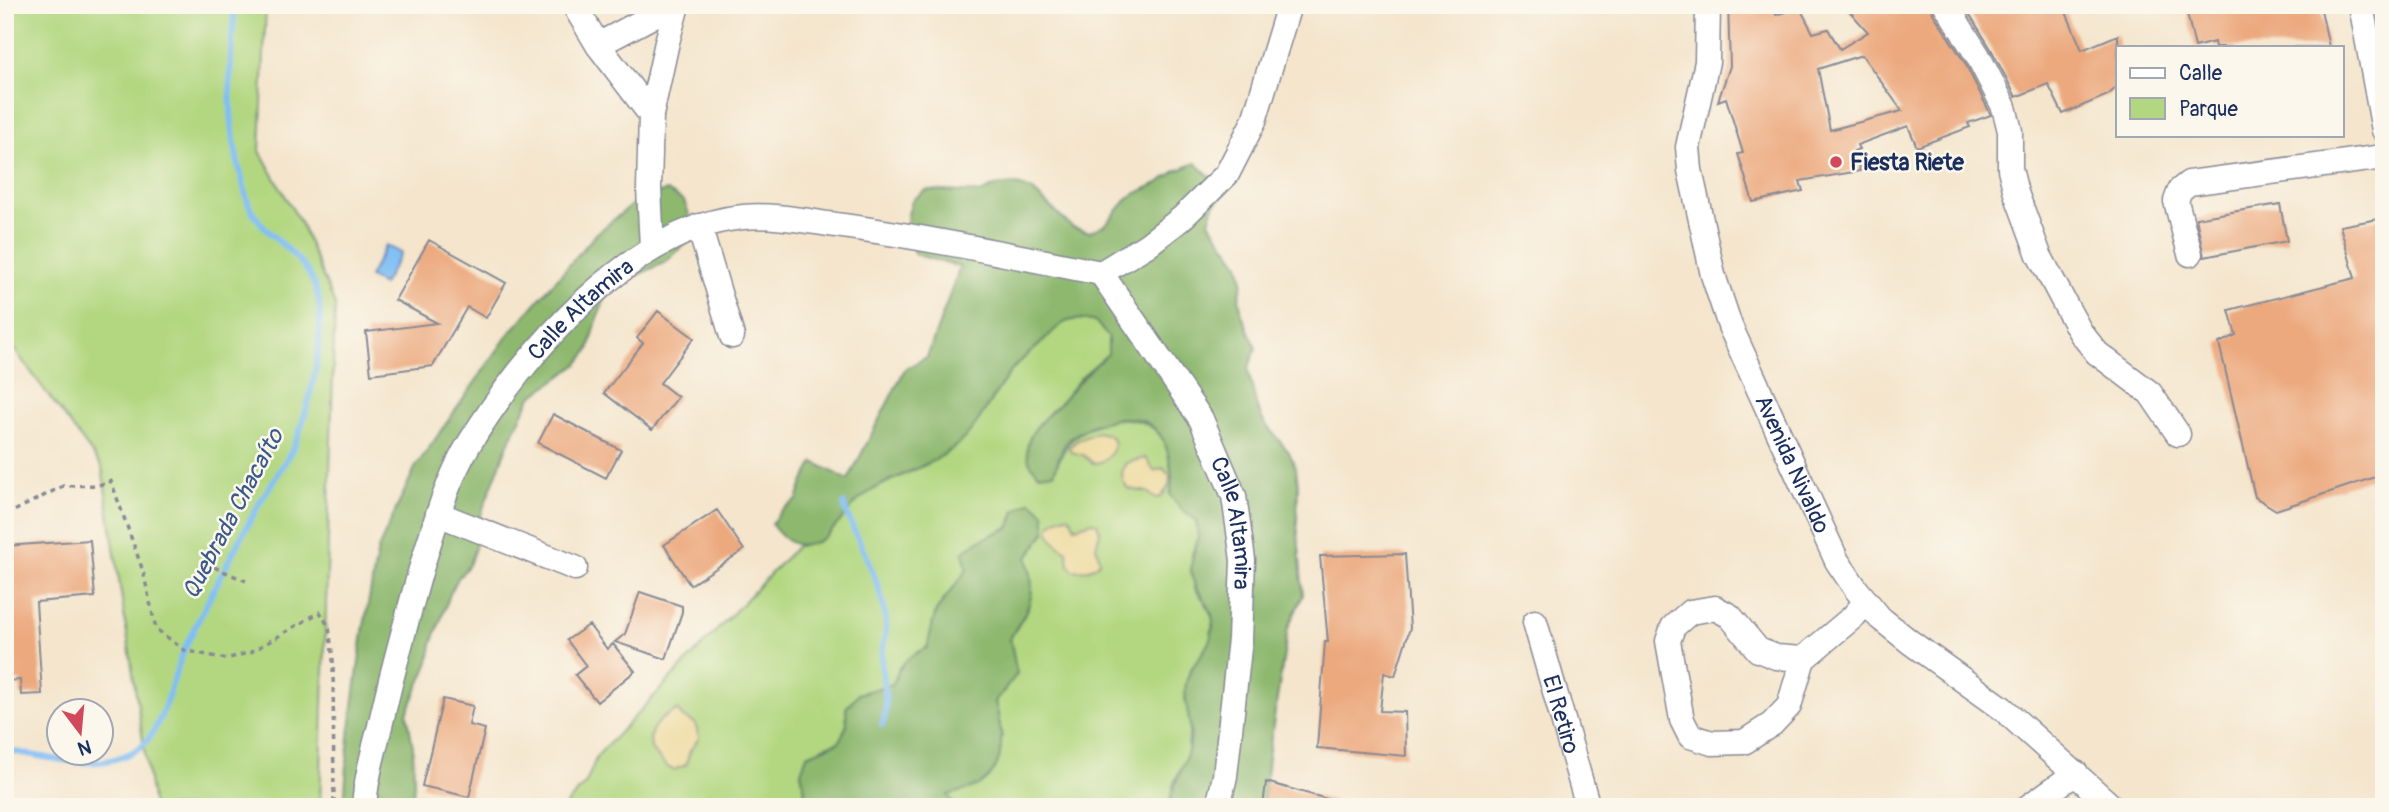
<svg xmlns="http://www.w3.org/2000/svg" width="2389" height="812" viewBox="0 0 2389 812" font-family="Pangolin,sans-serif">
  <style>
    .green { fill: #b2d780; stroke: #66836f; stroke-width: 2 }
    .forest { fill: #8db86e; stroke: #547466; stroke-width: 2 }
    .sand { fill: #eeda9e; stroke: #84847e; stroke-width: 2 }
    .water { fill: #80bef4; stroke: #4e76a9; stroke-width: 2 }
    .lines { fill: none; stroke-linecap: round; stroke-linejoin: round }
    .stream { stroke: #80bef4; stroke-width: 6 }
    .building { fill: #eca97e; fill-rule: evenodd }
    .minor-casing { stroke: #888a95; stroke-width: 27 }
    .path { stroke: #888a95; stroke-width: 3.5; stroke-dasharray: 5 5; stroke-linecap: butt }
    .minor { stroke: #fff; stroke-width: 24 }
    .poi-dot { fill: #d1495b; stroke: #fbf7ec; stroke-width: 2.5 }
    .labels { text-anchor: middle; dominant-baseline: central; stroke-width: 5; stroke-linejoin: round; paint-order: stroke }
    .poi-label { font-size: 23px; font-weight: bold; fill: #1b2f5e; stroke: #fbf7ec; text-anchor: start }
    .street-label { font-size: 23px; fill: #1b2f5e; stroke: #fbf7ec }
    .water-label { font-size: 24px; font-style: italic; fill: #395a8b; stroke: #fbf7ec }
  </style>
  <rect width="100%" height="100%" fill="#fbf7ec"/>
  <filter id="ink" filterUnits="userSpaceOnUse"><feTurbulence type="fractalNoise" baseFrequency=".0143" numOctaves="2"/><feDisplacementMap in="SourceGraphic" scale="14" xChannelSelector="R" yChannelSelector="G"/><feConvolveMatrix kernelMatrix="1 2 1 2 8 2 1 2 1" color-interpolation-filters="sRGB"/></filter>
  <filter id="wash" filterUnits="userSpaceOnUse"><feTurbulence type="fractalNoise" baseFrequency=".00686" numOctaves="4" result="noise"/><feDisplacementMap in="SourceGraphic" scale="28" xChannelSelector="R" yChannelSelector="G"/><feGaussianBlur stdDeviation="1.57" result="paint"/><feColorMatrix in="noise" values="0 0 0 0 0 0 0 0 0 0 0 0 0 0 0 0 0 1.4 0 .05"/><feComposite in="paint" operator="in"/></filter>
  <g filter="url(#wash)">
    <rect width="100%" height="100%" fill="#f4e5cc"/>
    <path class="green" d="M5,5H266L260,151L302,226L335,305L320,807H153L102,467L5,337Z
      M1078,318L1096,322L1108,337V354L1083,375L1060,403L1048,414L1054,473C1065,443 1073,432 1104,422C1119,417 1133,418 1146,424C1182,440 1162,488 1183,510C1186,514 1192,517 1196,520L1198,537L1192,554L1195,589L1206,603L1213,619L1211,637L1205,653L1192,667L1185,700L1190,717L1188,753L1173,785L1169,807H956L948,795L1002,737L995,702C1013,682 1018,664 1010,639L1028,609L1031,574L1027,558L1037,545L1015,511L1010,527L993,534L967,568L958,584L935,613L933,631L927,648L899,667L894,684L858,694L846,708L847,725L839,742L822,747L801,772L805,790L800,807H564L586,783L597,756L797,546C837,541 833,519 862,497C891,475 933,469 959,442C980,421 994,392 1013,369C1021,359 1032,353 1040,344C1054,329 1058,323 1078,318Z"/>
    <path class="forest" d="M1196,163L1226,192L1214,205L1209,222L1239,264L1243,281L1239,298L1242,315L1256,348L1248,370L1257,408L1265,424L1289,452L1296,468L1298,485L1297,522L1303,595L1288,628L1268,757L1263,807H1169C1172,783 1187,764 1190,741C1193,721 1182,703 1186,683C1191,659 1214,650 1213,621C1212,603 1194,592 1191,573C1190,557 1197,549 1198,536C1198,531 1197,525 1196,520L1181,509L1170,495C1173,482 1173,471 1169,458C1167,447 1163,437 1155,429C1134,407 1090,422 1070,439C1061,446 1058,462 1054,473L1039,474C1036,470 1030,465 1029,461C1020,434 1047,417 1062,401C1078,383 1088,370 1108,354V337L1096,322C1063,314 1061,325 1038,346C1030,353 1022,359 1014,367C994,391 981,424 958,444C929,469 889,475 860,499C844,512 831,540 810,544C792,548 782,538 771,524L782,510L797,500L803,483L814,462L848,480L905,369L927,357L960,267L914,254L907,218L912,200L926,190L980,193L996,186L1014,184L1032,190L1072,227L1089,232L1105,225L1129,197L1160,182L1176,171Z
      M667,191L684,201L689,214L691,231L689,240L666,262L618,284L605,300L598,316L589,350L578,364L531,397L508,444L481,514L475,548L469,565L458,578L450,594L432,644L429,662L407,713L413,747L414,783L412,807H344L349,736L363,632L378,549L415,468L508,335L596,234L634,203L654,194Z
      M1031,501L1044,513L1046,531L1027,558C1038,598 1030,605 1010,638L1017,674L995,702C1002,728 1009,767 980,784C971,790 958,792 948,795L956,807H800L805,790L801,772L807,755L839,742L847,725L846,708L858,694L893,684C900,664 907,656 927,648C930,638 933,616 937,610C946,595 958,584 967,569L963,552L978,541L1010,527L1015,511Z"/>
    <path class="sand" d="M1097,432L1110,435L1114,443C1113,455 1105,463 1093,463L1083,455L1071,452L1069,448L1076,441Z
      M1146,458L1154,471L1163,468L1170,476L1169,486L1161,497L1155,498L1147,492L1129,489C1121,482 1120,472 1126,463Z
      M1066,516L1070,517L1075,527L1093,522L1097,523L1100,532L1096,547L1100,561C1095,569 1083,572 1073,570L1069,565L1067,551C1050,540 1038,524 1066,516Z
      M677,710L684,718L695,723L699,738L690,751L686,765L674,770C665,768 659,757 652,751C645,729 659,719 677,710Z"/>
    <path class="water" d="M386,245L401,253L383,285L369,277Z"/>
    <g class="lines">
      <path class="stream" d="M844,504L846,512C861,548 883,584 886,624C887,638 880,652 882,666C883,687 890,705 882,725
        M5,750C49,757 99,775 139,748C163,732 172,676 185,648C208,598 234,551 260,502C273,480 291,457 299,433C311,397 320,355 320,318C320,253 271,250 249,205C246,197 244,187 242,179C226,123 229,63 235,5"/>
    </g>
    <g id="blocks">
      <path class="building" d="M1728,5H1774L1776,15L1800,8L1813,33L1828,29L1840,49L1868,32L1844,5H1931L1933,13L1965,63L1991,115L1968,123L1970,127L1917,147L1908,126L1857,145L1859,149L1854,151L1860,171L1800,181L1803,191L1753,202L1738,154L1743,153L1726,98L1718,101L1730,66ZM1862,55L1902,111L1830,130L1818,69Z
        M1964,5H2063L2082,50L2118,35V86L2108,95L2063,114L2048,84L2016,97L1991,49Z
        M2185,5H2320L2329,47H2215L2214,42L2195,47Z
        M2280,204L2287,241L2204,257L2196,218Z
        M2384,218V474L2276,510L2255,497L2219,343L2236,335L2229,310L2355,278L2340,226Z
        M429,240L506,283L486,318L467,307L433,366L371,374L366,332L437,323L395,300Z
        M658,311L694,338L660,383L678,397L652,430L604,393L643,343L637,338Z
        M553,414L621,450L606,478L538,443Z
        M717,510L744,550L690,585L664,545Z
        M90,540L95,597L36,602L42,694L21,695L20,680L5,681V546Z
        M1405,554L1410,628L1395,676L1384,673L1380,711L1405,712L1406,756L1317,748L1325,642H1328L1320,556Z
        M640,592L682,606V612L666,659L615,642L625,634Z
        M589,625L607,649L613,644L635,671L597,702L575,675L586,666L567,640Z
        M443,699L473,706L469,725L485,729L469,797L422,786Z
        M1266,782L1338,802L1337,807H1263Z"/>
    </g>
  </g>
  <g filter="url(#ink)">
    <use href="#blocks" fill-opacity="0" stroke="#888a95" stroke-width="2"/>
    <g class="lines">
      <defs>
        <g id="minor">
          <path d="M574,5L598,45L651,115L649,188L652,248"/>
          <path id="s1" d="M1708,5L1707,62L1688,147L1690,170L1713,275L1730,326L1837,561L1856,589L1880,618L1910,642L2002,708L2112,807"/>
          <path d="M1946,5L1978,56L2004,107L2010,131V169L2016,193L2039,255L2066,306L2081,333L2097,353L2150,393L2178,434"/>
          <path d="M2361,5L2384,130"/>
          <path d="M598,45L673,5"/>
          <path d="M651,115L667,42L677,5"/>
          <path d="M699,226L732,336"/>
          <path d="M2190,254L2176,201L2180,190L2189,183L2384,157"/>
          <path id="s2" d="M1101,273L1201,419L1234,496L1243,560L1240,639L1225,776L1218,807"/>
          <path d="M438,514L575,568"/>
          <path id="s3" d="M1535,622L1588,807"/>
          <path d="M1803,659L1776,657L1758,650L1730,616L1715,608L1690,612L1673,627L1668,641L1682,720L1690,736L1712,743L1744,742L1772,724L1789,706L1803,659L1854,616L1866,601"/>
          <path id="s4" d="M364,807C366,774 377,741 384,709C395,661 408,615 421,569C434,527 446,482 469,444C524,354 632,227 743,217C776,214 811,222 843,226C930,238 1015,256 1101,273L1147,245L1182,218L1227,174L1254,121L1289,5"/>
          <path d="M2028,807L2076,773"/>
        </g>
      </defs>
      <use href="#minor" class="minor-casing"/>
      <path class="path" d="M6,515L63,486L99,485L111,481L143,571L156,629L184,650L226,659L251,652L320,612L329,627L333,660L334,807
        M205,563L246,581"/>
      <use href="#minor" class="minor"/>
    </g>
  </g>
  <circle class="poi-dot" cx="1836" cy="162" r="7"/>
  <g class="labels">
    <g class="poi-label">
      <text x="1850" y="162">Fiesta Riete</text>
    </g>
    <g class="street-label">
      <text stroke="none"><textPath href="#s4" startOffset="555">Calle Altamira</textPath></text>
      <text stroke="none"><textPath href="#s1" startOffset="480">Avenida Nivaldo</textPath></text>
      <text stroke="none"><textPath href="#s2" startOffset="287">Calle Altamira</textPath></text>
      <text stroke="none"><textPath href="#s3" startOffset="96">El Retiro</textPath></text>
    </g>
    <g class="water-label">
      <text transform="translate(233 514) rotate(-62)">Quebrada Chacaíto</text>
    </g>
  </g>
  <rect width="2389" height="812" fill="none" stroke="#fbf7ec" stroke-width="28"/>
  <rect x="2116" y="46" width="228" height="91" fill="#fbf7ec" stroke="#a1a7b3" stroke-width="2"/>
  <rect x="2130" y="68" width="35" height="10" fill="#ffffff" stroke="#a1a7b3" stroke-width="2"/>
  <text x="2179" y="80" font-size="21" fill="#1b2f5e">Calle</text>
  <rect x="2130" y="98" width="35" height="21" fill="#b2d780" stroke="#a1a7b3" stroke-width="2"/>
  <text x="2179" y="116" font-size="21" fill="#1b2f5e">Parque</text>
  <g transform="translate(80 732) rotate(164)"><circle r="33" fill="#fbf7ec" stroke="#a1a7b3" stroke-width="2"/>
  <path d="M0-5L12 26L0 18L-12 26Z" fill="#d1495b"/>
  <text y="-10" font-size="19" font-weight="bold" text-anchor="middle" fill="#1b2f5e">N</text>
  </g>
</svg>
